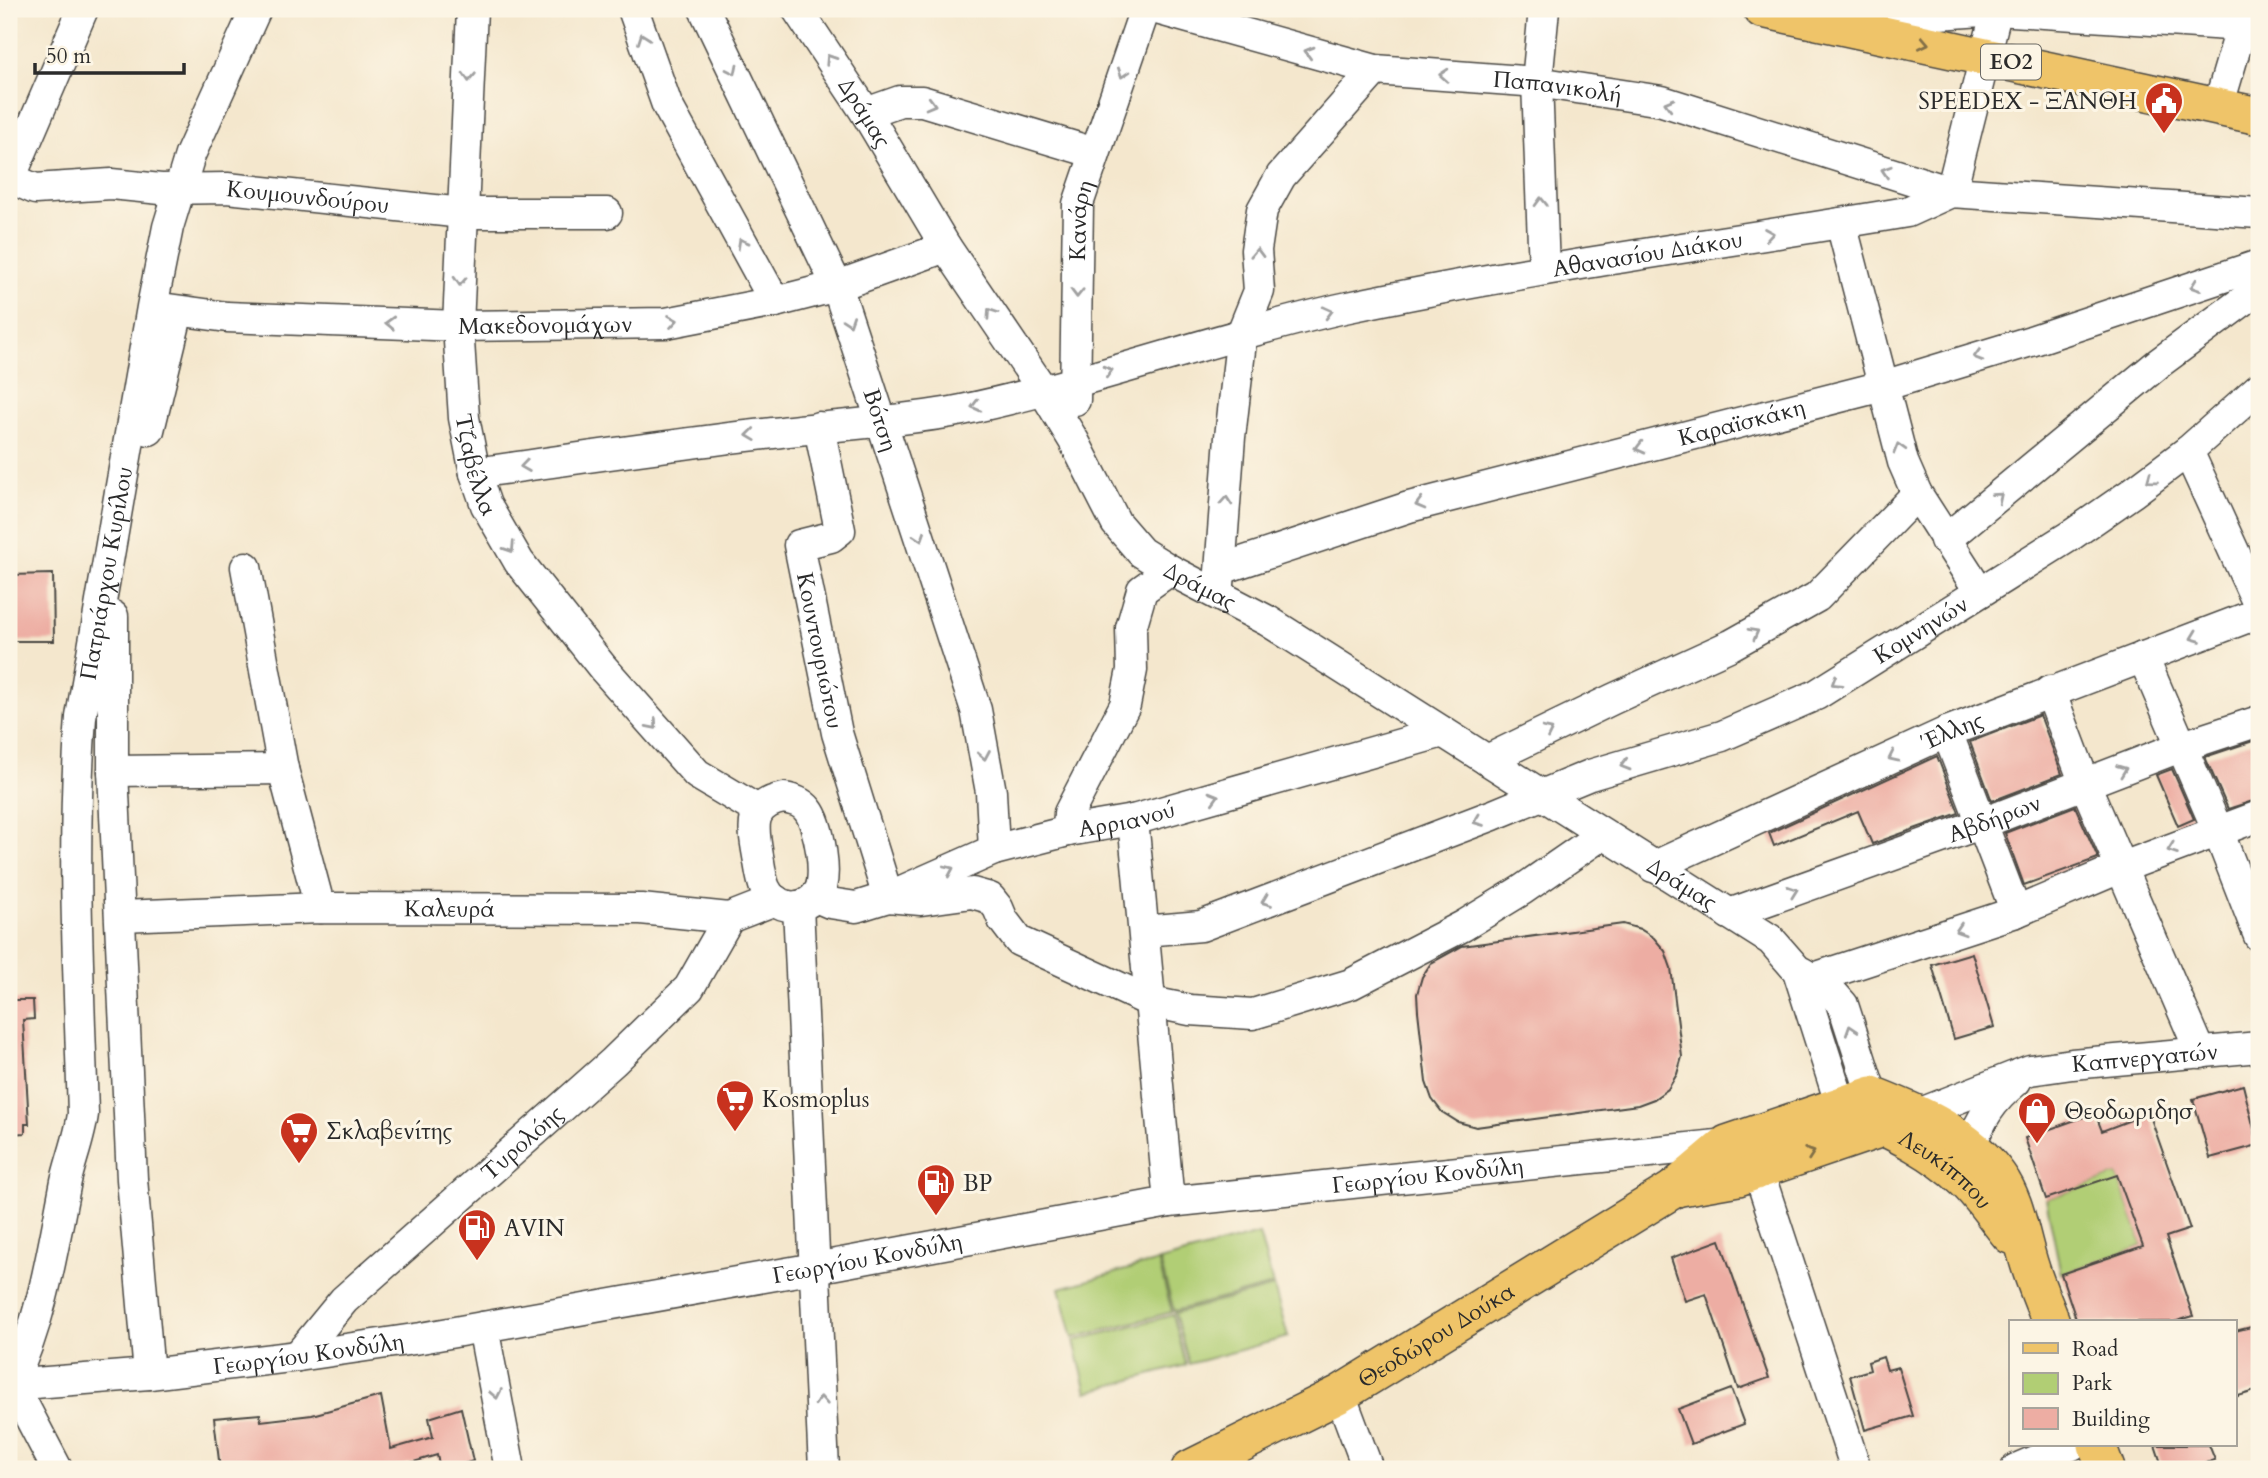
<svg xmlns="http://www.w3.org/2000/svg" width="2268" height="1478" viewBox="0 0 2268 1478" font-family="Cardo,serif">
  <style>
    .green { fill: #b1ce74; stroke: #6e7c50; stroke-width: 2 }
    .building { fill: #edada3 }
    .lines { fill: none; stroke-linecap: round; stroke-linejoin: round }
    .minor-casing { stroke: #494743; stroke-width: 33 }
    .major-casing { stroke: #494743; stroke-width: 40 }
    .minor { stroke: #fff; stroke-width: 30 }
    .major { stroke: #efc469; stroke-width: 37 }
    .oneway { stroke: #a0a0a0 }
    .oneway2 { stroke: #837047 }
    .labels { text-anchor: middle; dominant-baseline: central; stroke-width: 6; stroke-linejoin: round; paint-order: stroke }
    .shield { fill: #fcf5e5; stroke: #6a6863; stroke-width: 2 }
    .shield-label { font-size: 21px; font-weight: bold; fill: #2b2b2b }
    .street-label { font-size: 23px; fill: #2b2b2b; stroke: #fcf5e5 }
    .poi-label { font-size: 23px; fill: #2b2b2b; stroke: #fcf5e5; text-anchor: start }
  </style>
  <rect width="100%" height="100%" fill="#fcf5e5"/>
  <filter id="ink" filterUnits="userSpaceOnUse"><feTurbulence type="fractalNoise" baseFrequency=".0143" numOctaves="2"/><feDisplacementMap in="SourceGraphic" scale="14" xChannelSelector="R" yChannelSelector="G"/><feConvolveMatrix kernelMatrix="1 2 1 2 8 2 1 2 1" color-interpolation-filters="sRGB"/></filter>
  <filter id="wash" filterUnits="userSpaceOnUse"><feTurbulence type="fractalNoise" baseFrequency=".00686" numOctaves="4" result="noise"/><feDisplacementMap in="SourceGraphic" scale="28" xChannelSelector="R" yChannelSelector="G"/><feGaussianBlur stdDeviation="1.57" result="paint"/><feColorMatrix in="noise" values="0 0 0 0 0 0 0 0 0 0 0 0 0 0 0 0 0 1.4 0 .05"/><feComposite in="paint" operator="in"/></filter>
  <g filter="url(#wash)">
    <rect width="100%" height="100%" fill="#f4e7cd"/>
    <path class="green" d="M2117,1175L2143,1246L2061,1274L2046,1199Z
      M1259,1234L1273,1285L1174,1311L1160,1261Z
      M1158,1261L1172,1312L1073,1338L1060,1288Z
      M1274,1287L1288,1337L1189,1364L1175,1313Z
      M1173,1315L1186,1365L1087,1392L1074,1341Z"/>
    <g id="blocks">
      <path class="building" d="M53,574L54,641H9V575Z
        M2040,715L2062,774L1992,801L1970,742Z
        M2259,739V799L2228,809L2205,757Z
        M1937,756L1959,813L1872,844L1858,811L1774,846L1769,833Z
        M2172,769L2194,819L2178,826L2156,775Z
        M2075,806L2098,858L2024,885L2005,833Z
        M1623,924L1640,929L1654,938L1665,951L1671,968L1682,1057L1677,1074L1668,1089L1654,1099L1638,1105L1476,1127L1458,1122L1442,1112L1432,1099L1426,1082L1418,1011L1417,994L1422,977L1431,963L1462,946Z
        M1972,953L1994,1027L1954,1039L1932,965Z
        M9,1000H33L34,1019L23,1020L29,1124H25V1133L9,1134Z
        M2243,1085L2258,1145L2210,1158L2193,1099Z
        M2095,1113L2102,1131L2149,1113L2190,1229L2166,1237L2193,1316L2174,1322H2077L2061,1274L2143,1246L2117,1175L2046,1199L2025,1138Z
        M1720,1240L1769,1378L1738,1389L1706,1294L1685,1301L1671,1258Z
        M2259,1325V1390L2235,1397V1331Z
        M1883,1357L1887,1370L1898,1367L1913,1416L1865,1430L1850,1376L1870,1370L1868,1362Z
        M1731,1389L1744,1424L1691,1444L1678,1409Z
        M381,1396L391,1449L433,1437L429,1418L461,1408L473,1461L448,1469H440L437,1455L390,1469H220L214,1418L260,1414L261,1421L312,1415Z
        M2155,1445H2209L2215,1460L2189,1469H2163Z"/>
    </g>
  </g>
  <g filter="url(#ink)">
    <use href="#blocks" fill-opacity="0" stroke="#494743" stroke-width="2"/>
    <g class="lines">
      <defs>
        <g id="minor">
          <path id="s1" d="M472,9L458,326L464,418L475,473L486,505L519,562L603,668L697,774L759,811"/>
          <path d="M633,9L667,105L775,302"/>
          <path id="s2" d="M704,9L837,286L976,710L991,792L994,850"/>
          <path id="s3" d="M797,9L866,113L946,247L1043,390L1074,441L1116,523L1141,552L1170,570L1268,621L1771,940L1798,971L1841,1106"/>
          <path id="s4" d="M1157,9L1375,70L1537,82L1662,101L1951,192"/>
          <path d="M1851,20L1997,10L2259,27"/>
          <path d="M2218,107L2247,9"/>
          <path d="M866,113L900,101H922L1095,153"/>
          <path id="s5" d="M10,178L35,189L111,184L161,189L227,188L463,213H607"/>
          <path d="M9,181L83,9"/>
          <path d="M1951,192L1997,9"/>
          <path d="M1841,223L1903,462L1917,494L1980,592"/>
          <path d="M1544,270L1537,82L1544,9"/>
          <path id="s6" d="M161,308L227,317L458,326L666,323L775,302L837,286L946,247"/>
          <path id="s7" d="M1075,400L1078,204L1145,9"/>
          <path id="s8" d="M819,427L840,530L831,537L799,545L837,733L888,897L921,900L972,893L990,898L998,908L1003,920L1019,941L1151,1002L1190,1010L1253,1014L1351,984L1463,926L1522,890L1603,834"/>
          <path d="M149,430L178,311"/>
          <path d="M2188,451L2259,606"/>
          <path id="s9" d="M475,473C574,459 673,444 773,433C835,425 900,422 962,410C1091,383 1215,337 1344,308C1530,268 1719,244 1907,212L1951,192L2259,213"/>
          <path d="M1945,540L2159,363L2259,289"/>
          <path d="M246,567L283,769L320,908"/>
          <path id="s10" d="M1221,569L1409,507L1883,386L2031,341L2259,265"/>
          <path d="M1219,585L1230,437L1242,333L1259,291L1256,250L1262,210L1281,176L1375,70"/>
          <path d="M113,616V771L132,1179L149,1374"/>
          <path d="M2143,657L2218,831L2259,936"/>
          <path d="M2050,691L2085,784L2201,1053"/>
          <path d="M1947,732L2016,912"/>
          <path d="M1487,760L1613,699L1731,645L1817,597L1917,494"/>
          <path d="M113,771L283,769"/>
          <path d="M784,798C794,800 802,802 808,810C819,824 829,879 818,893C804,913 775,910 765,888C761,879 760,866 758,856C753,828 748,804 784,798Z"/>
          <path d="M1133,820L1169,1202"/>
          <path d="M1068,831L1069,813L1125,705L1132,670L1131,628L1142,590L1170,570"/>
          <path id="s11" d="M1653,867L1947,732L2259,613"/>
          <path id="s12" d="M816,897L830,903L856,907L888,897L994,850L1068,831L1133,820L1443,732"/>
          <path d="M798,906L824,1469"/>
          <path id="s13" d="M1729,914L1983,823L2180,747L2259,721"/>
          <path id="s14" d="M121,916L320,908L641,909L729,918L775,900"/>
          <path id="s15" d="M1144,931L1201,926L1493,815L1590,775L1722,736L1816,695L2073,534L2132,493L2188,451L2259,388"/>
          <path d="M1801,972L1828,988L1843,1005L1872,1095"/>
          <path d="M1814,978L2016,912L2120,868L2259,816"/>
          <path id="s16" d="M1903,1120L2030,1070L2072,1064L2259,1047"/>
          <path d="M1969,1148C1982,1118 1990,1102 2016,1081"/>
          <path d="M1758,1170L1856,1469"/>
          <path d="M483,1327L510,1469"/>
          <path id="s17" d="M298,1356L344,1300L613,1062L689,988L729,918"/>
          <path id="s18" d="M12,1383C43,1316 52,1253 66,1181C71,1159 80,1137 83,1114C79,982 71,849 81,717L152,307L168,227L190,155L256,9"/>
          <path d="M12,1383L57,1469"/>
          <path id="s19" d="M9,1385L149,1374L298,1356L421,1338L815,1268L1169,1202L1727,1144"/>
          <path d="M1340,1394L1368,1469"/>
          <path d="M2016,1469L2072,1445"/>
        </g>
        <g id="major">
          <path d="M1762,9L2259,116"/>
          <path id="s20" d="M1849,1110C1890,1130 1931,1148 1965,1180C1982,1196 1995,1217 2010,1235"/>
          <path d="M1675,1188L1738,1177L1885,1127"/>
          <path d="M2097,1445L2106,1469"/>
          <path id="s21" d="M1190,1469L1340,1394L1674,1189L1727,1144L1872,1095C1918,1113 1968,1134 1998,1176C2015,1199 2019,1229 2027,1256C2033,1279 2043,1301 2051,1322"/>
        </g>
      </defs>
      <use href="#minor" class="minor-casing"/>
      <use href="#major" class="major-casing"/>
      <use href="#minor" class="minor"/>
      <use href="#major" class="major"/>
    </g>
    <defs><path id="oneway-chevron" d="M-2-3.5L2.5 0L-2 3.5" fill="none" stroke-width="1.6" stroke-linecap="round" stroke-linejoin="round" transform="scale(1.75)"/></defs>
    <g class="oneway">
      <use href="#oneway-chevron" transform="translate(643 38) rotate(-110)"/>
      <use href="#oneway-chevron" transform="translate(1309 52) rotate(-164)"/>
      <use href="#oneway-chevron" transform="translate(830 59) rotate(-123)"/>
      <use href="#oneway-chevron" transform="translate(733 70) rotate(64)"/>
      <use href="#oneway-chevron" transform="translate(1123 73) rotate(109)"/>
      <use href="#oneway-chevron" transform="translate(1444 75) rotate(-176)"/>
      <use href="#oneway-chevron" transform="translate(469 77) rotate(93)"/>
      <use href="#oneway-chevron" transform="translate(931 104) rotate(15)"/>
      <use href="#oneway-chevron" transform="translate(1669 104) rotate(-165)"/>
      <use href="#oneway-chevron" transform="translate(1886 171) rotate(-162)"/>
      <use href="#oneway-chevron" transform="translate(1541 202) rotate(-92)"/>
      <use href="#oneway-chevron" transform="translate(1769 234) rotate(-9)"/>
      <use href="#oneway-chevron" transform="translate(742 243) rotate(-119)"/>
      <use href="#oneway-chevron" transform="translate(1257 253) rotate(-89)"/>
      <use href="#oneway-chevron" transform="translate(460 281) rotate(93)"/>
      <use href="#oneway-chevron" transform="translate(2195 286) rotate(161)"/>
      <use href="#oneway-chevron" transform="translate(1077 293) rotate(91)"/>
      <use href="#oneway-chevron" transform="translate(1328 312) rotate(-14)"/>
      <use href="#oneway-chevron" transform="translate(991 313) rotate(-124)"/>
      <use href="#oneway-chevron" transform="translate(673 321) rotate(-9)"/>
      <use href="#oneway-chevron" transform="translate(849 321) rotate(71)"/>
      <use href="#oneway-chevron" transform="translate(390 323) rotate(-178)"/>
      <use href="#oneway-chevron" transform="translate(1978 356) rotate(164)"/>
      <use href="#oneway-chevron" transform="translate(1108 371) rotate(-16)"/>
      <use href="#oneway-chevron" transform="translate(976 406) rotate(166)"/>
      <use href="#oneway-chevron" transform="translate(751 435) rotate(173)"/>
      <use href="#oneway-chevron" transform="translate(1640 448) rotate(166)"/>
      <use href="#oneway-chevron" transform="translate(1899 448) rotate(-106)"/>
      <use href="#oneway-chevron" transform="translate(525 466) rotate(172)"/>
      <use href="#oneway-chevron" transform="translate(2151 479) rotate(143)"/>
      <use href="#oneway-chevron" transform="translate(1998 497) rotate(-40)"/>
      <use href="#oneway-chevron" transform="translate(1226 501) rotate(-86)"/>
      <use href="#oneway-chevron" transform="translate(1420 504) rotate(165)"/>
      <use href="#oneway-chevron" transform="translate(920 537) rotate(72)"/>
      <use href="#oneway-chevron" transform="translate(510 548) rotate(57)"/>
      <use href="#oneway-chevron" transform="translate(1754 633) rotate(-29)"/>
      <use href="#oneway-chevron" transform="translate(2195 637) rotate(159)"/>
      <use href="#oneway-chevron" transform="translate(1836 682) rotate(148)"/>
      <use href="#oneway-chevron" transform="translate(653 725) rotate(49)"/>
      <use href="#oneway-chevron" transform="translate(1548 731) rotate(-26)"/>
      <use href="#oneway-chevron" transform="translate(984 755) rotate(80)"/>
      <use href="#oneway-chevron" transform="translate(1893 757) rotate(155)"/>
      <use href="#oneway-chevron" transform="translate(1625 765) rotate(164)"/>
      <use href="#oneway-chevron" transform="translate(2122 770) rotate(-21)"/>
      <use href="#oneway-chevron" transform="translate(1214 797) rotate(-16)"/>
      <use href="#oneway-chevron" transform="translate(1478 821) rotate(159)"/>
      <use href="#oneway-chevron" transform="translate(2172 849) rotate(160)"/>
      <use href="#oneway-chevron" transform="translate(949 870) rotate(-24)"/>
      <use href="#oneway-chevron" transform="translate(1793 891) rotate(-20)"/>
      <use href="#oneway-chevron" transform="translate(1266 901) rotate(159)"/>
      <use href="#oneway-chevron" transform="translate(1960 930) rotate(162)"/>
      <use href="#oneway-chevron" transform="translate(1851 1030) rotate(-108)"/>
      <use href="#oneway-chevron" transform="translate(496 1394) rotate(79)"/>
      <use href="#oneway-chevron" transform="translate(821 1401) rotate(-93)"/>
    </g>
    <g class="oneway2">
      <use href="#oneway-chevron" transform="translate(1924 43) rotate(12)"/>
      <use href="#oneway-chevron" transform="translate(1810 1153) rotate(-19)"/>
    </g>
  </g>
  <defs>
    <symbol id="civic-pin" viewBox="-11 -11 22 30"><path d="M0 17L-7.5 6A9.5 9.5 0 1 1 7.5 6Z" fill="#c8321e" stroke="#fcf5e5"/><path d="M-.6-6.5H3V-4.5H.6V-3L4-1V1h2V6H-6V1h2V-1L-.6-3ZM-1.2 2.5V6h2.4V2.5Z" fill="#fff"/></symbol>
    <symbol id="supermarket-pin" viewBox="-11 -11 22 30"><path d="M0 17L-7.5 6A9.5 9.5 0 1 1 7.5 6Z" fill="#c8321e" stroke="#fcf5e5"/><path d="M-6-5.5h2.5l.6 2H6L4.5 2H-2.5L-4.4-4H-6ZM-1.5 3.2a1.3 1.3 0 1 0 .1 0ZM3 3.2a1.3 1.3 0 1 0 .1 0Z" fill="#fff"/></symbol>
    <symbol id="shop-pin" viewBox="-11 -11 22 30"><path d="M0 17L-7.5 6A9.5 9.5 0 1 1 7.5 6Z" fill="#c8321e" stroke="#fcf5e5"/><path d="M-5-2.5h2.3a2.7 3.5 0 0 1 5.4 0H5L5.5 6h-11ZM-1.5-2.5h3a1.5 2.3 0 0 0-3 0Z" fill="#fff"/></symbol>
    <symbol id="fuel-pin" viewBox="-11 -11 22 30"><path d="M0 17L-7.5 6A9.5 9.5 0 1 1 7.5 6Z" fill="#c8321e" stroke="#fcf5e5"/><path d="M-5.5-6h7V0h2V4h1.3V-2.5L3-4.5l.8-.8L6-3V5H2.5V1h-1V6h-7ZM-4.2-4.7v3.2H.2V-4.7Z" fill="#fff"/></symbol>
  </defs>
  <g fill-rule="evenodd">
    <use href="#civic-pin" x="2142" y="79" width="44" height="60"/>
    <use href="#supermarket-pin" x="713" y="1077" width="44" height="60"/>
    <use href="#shop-pin" x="2015" y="1089" width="44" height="60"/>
    <use href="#supermarket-pin" x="277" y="1109" width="44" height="60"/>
    <use href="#fuel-pin" x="914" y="1161" width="44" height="60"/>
    <use href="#fuel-pin" x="455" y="1206" width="44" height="60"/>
  </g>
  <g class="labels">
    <rect class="shield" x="1981" y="44.5" width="60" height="35" rx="5"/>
    <g class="shield-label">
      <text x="2011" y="62">ΕΟ2</text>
    </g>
    <g class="street-label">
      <text stroke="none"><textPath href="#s4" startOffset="410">Παπανικολή</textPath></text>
      <text stroke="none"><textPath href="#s3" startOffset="124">Δράμας</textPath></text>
      <text stroke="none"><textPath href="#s5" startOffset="301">Κουμουνδούρου</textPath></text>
      <text stroke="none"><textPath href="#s7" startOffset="180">Κανάρη</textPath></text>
      <text stroke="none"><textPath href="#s9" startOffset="1195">Αθανασίου Διάκου</textPath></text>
      <text stroke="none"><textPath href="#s6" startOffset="385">Μακεδονομάχων</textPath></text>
      <text stroke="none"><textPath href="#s2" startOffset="448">Βότση</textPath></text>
      <text stroke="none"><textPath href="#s10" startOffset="541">Καραϊσκάκη</textPath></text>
      <text stroke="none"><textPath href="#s1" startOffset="457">Τζαβέλλα</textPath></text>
      <text stroke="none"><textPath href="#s18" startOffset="822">Πατριάρχου Κυρίλου</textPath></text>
      <text stroke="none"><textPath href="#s3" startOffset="712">Δράμας</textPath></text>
      <text stroke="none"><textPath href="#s15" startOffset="838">Κομνηνών</textPath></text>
      <text stroke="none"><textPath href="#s8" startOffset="257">Κουντουριώτου</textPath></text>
      <text stroke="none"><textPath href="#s11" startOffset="329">Έλλης</textPath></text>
      <text stroke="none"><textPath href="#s12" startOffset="327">Αρριανού</textPath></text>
      <text stroke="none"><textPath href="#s13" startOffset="282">Αβδήρων</textPath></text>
      <text stroke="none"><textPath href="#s3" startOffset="1279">Δράμας</textPath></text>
      <text stroke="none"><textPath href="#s14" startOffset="329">Καλευρά</textPath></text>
      <text stroke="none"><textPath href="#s16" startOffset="252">Καπνεργατών</textPath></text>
      <text stroke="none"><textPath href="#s17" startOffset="310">Τυρολόης</textPath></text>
      <text stroke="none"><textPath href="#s20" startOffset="114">Λευκίππου</textPath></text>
      <text stroke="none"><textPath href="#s19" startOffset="1435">Γεωργίου Κονδύλη</textPath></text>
      <text stroke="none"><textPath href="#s19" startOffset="868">Γεωργίου Κονδύλη</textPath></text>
      <text stroke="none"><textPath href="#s21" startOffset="280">Θεοδώρου Δούκα</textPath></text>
      <text stroke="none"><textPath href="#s19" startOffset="301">Γεωργίου Κονδύλη</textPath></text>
    </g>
    <g class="poi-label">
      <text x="2137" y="101" text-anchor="end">SPEEDEX - ΞΑΝΘΗ</text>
      <text x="762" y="1099">Kosmoplus</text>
      <text x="2064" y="1111">Θεοδωριδησ</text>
      <text x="326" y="1131">Σκλαβενίτης</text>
      <text x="963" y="1183">BP</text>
      <text x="504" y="1228">AVIN</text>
    </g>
  </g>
  <rect width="2268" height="1478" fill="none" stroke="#fcf5e5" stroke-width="35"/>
  <rect x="2009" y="1320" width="228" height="126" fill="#fcf5e5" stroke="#a8a49b" stroke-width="2"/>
  <rect x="2023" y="1343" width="35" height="10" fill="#efc469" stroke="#a8a49b" stroke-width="2"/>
  <text x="2072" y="1356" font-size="21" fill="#2b2b2b">Road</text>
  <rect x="2023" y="1373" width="35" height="21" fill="#b1ce74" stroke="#a8a49b" stroke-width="2"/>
  <text x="2072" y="1390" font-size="21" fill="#2b2b2b">Park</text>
  <rect x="2023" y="1408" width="35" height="21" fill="#edada3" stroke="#a8a49b" stroke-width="2"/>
  <text x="2072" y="1426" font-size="21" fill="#2b2b2b">Building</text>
  <path d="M35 63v10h149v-10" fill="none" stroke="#2b2b2b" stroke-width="3.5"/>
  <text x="46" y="63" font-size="21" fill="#2b2b2b" stroke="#fcf5e5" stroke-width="5" paint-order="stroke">50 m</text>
</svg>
